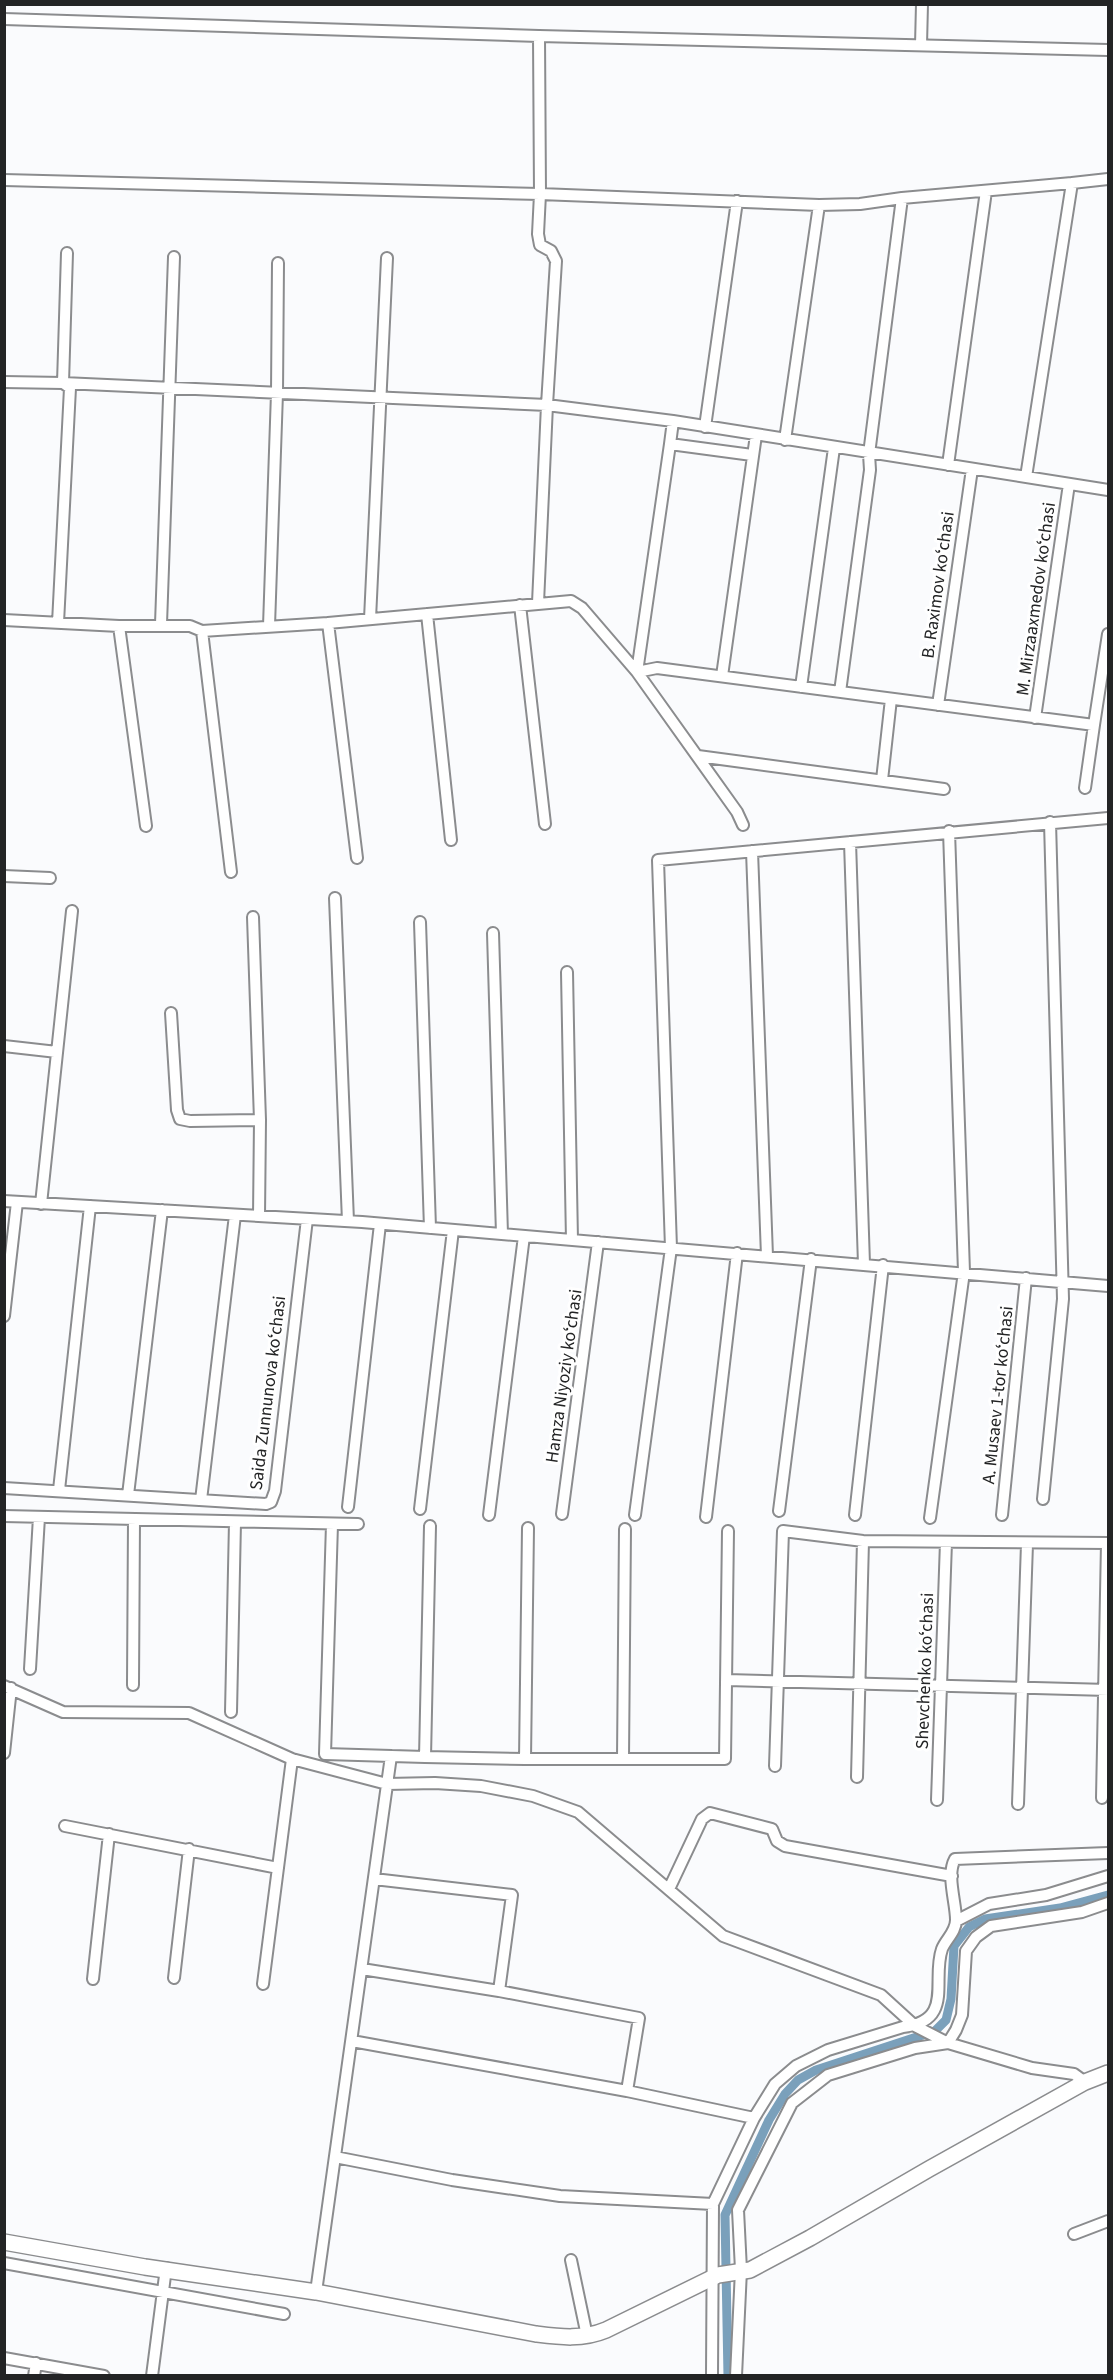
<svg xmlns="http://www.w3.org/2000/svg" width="1113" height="2380" viewBox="0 0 1113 2380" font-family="'Source Sans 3',sans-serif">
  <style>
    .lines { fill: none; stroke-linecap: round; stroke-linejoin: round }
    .canal { stroke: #7aa0bb; stroke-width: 9 }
    .street-casing { stroke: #8b8c8e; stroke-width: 14 }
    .secondary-casing { stroke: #8b8c8e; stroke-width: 18 }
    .street { stroke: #fff; stroke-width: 10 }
    .secondary { stroke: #fff; stroke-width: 15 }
    .labels { text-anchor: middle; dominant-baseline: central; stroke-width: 6; stroke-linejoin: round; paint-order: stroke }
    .street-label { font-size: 18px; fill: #232425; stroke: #fff }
  </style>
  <rect width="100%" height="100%" fill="#fafbfd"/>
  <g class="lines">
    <path class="canal" d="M728,2376L725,2215L769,2120L785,2094L798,2080L816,2070L935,2031L946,2020L951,1999L954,1946L969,1927L985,1919L1060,1908L1108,1895"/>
    <defs>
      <path id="street" d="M4,19L539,36L1108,50
        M921,45L922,4
        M4,180L540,194L819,205L860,204L902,198L1072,183
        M4,382L63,383L547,405L673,421L1108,490
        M705,427L737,201
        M785,440L819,205
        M670,444L673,421
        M948,465L986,191
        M1026,477L1072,183L1108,179
        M538,603L547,405L556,261L551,251L540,245L538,234L540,194L539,36
        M520,605L545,824
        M427,614L451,840
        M370,619L387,258
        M4,620L119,626H190L202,631L328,623L571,601L582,608L637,672L657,668L1094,725L1108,634
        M58,623L70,388L63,383L67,253
        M328,623L357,858
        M161,624L174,257
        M119,626L146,826
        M269,626L277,393L278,263
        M202,631L231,872
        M722,676L756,435
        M801,687L834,448
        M840,692L870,470L869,454L902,198
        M938,705L972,469
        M1035,718L1069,484
        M698,756L944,789
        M882,780L891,699
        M1085,788L1094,725
        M743,825L737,812L637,672L670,444L752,455
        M850,842L864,1264
        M752,851L767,1256
        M4,876L50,878
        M335,898L348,1221
        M253,917L260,1120L259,1216
        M420,922L430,1228
        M493,933L502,1234
        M567,972L572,1240
        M171,1013L177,1110L180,1119L190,1121L260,1120
        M4,1046L57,1052
        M4,1201L362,1222L1108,1286
        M41,1204L72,911
        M4,1316L17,1202
        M4,1488L266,1504L271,1502L275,1491L307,1219
        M59,1490L90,1206
        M128,1495L162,1210
        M1043,1499L1063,1299L1050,822
        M201,1500L235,1215
        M348,1507L380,1224
        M420,1509L453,1230
        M779,1511L811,1259
        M562,1514L598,1242
        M489,1515L524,1236
        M635,1515L671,1248L658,860L1108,818
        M855,1515L883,1265
        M1002,1515L1026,1278
        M4,1516L358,1524
        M706,1517L737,1253
        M930,1518L964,1272L949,831
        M332,1524L325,1754L425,1757L430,1526
        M30,1669L39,1517
        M727,1680L1108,1690
        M133,1685L134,1520
        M4,1686L63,1712L189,1713L292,1759L387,1784L435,1783L481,1786L533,1796L578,1812L723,1936L881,1995L915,2026L948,2043L1032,2068L1074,2074L1085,2082
        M231,1712L235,1522
        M4,1753L11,1688
        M425,1757L525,1759H725L728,1531
        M623,1758L625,1529
        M525,1759L528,1528
        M775,1766L783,1531L863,1541L1108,1543
        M857,1777L863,1541
        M1102,1798L1107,1543
        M937,1800L946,1542
        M1018,1804L1027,1544
        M65,1826L278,1868
        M374,1879L512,1895L499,1991
        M669,1889L702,1819L710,1813L772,1829L777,1841L785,1846L952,1876
        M956,1921L989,1904L1046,1895L1108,1876
        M174,1978L189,1849
        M93,1979L109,1834
        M263,1984L292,1759
        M352,2041L627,2091L639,2018L499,1991L362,1969
        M627,2091L754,2118
        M335,2157L452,2180L560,2196L713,2204
        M1074,2234L1108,2221
        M571,2260L587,2336
        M4,2263L284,2314
        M316,2292L391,1756
        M4,2358L104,2376
        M34,2376L36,2363
        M152,2376L166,2268
        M712,2376L713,2204L754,2118L775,2084L796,2066L828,2050L903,2027C955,2021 931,1980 942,1949C946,1939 956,1932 956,1920C956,1902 946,1875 955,1859L1108,1853
        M736,2376L741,2270L738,2210L792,2103L828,2075L915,2048L948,2043L956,2030L962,2015L966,1951L976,1937L991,1926L1082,1912L1108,1903"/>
      <path id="secondary" d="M4,2242L145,2267L316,2292L536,2334C560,2337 582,2340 606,2330L718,2275L750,2270L810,2238L929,2169L1085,2082L1108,2073"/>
    </defs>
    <use href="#street" class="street-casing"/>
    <use href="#secondary" class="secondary-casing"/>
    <use href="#street" class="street"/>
    <use href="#secondary" class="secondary"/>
  </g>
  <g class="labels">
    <g class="street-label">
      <text transform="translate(938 585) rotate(-82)">B. Raximov koʻchasi</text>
      <text transform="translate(1036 599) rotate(-82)">M. Mirzaaxmedov koʻchasi</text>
      <text transform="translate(564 1376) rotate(-82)">Hamza Niyoziy koʻchasi</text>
      <text transform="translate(268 1393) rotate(-83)">Saida Zunnunova koʻchasi</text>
      <text transform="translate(998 1395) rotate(-84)">A. Musaev 1-tor koʻchasi</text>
      <text transform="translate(925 1671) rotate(-88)">Shevchenko koʻchasi</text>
    </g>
  </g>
  <rect width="1113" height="2380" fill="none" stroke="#232425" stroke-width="12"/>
</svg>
